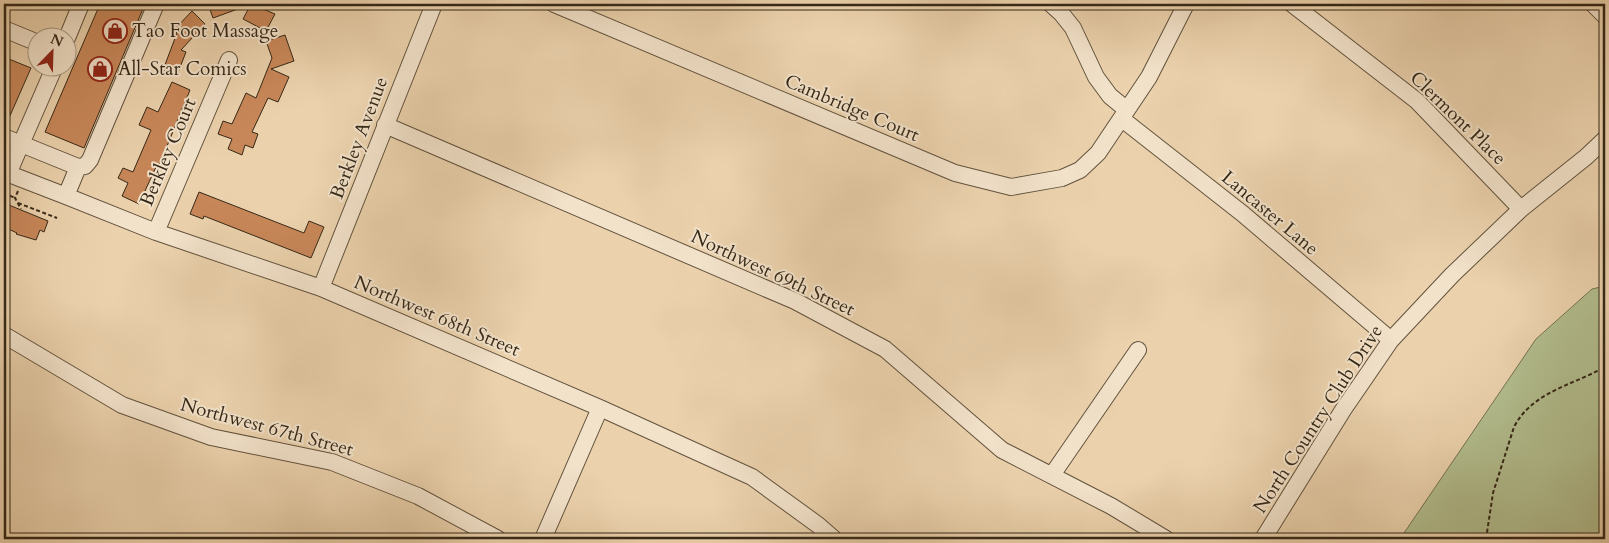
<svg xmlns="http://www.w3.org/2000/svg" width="1609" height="543" viewBox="0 0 1609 543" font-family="Cardo,serif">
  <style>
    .green { fill: #b2bd8e; stroke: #747253 }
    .building { fill: #c88759; stroke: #352818 }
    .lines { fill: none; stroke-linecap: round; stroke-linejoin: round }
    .minor-casing { stroke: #62523d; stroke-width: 18 }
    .path { stroke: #352818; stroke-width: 2; stroke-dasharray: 4 2.5; stroke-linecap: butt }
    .minor { stroke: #f2e2ca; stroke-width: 16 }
    .labels { text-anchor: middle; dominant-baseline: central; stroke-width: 4; stroke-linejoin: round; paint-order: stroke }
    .poi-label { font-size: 19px; fill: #352818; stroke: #f2e2ca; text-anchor: start }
    .street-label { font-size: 19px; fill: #352818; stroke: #f2e2ca }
  </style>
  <rect width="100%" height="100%" fill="#ebd2ad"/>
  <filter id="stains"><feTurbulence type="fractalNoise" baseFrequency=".004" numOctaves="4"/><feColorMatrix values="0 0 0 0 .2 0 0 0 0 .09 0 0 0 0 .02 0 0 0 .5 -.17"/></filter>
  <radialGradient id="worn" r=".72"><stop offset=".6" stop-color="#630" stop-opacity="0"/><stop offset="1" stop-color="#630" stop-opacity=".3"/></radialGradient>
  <path class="green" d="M1605,286V539H1400L1536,339L1592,289Z"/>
  <path class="building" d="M100,4H145L84,148L45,132Z
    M208,4H249V5L213,18Z
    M251,4L275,14L266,31L243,19Z
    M192,11L205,24L181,50L186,52L177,75L163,70L177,33L174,30Z
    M285,35L294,61L271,69L289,77L278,102L268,98L252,132L258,134L253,148L245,145L242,155L228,149L232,139L218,134L223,121L232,124L246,93L256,98L272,58L266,41Z
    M4,57L31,68L5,127H4Z
    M172,82L190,90L158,168L156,167L139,204L122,196L128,183L118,178L123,168L133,172L151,130L139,125L147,107L158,112Z
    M199,192L304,233L309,221L324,227L311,258L204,216L203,219L190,214Z
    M4,203L48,221L44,232L40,230L36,240L16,234L17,233L4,227Z"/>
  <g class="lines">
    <defs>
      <path id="minor" d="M554,4L955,173L1011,187L1062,178L1080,170L1098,153L1149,77L1186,4
        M1051,4L1061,13L1073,28L1096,77L1110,96L1127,110
        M1292,4L1417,101L1521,209
        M1593,4L1605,16
        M4,29L38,43
        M67,38L81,4
        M1122,119L1243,214L1391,340
        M385,125L795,301L885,349L1002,450L1111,506L1166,539
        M4,137L78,167L66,196
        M78,167L85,166L90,160L156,4
        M4,172L66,196L156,232L321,288L600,408L752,477L818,525L834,539
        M8,174L54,68
        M156,232L229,60
        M321,288L434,4
        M4,335L122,405L211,437L332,462L418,496L498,539
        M1052,475L1138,350
        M543,539L600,408
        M1263,539L1343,410L1391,340L1452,275L1521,209L1586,157L1605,139"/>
    </defs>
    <use href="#minor" class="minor-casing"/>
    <path class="path" d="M18,191L15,198L21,209
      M4,193L15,198
      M18,203L57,218
      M1486,539L1493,493L1514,427C1532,392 1573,385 1605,367"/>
    <use href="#minor" class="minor"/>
  </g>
  <defs>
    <symbol id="shop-ring" viewBox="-11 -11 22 22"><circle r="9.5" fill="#f2e2ca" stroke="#8f2418" stroke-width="1.5"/><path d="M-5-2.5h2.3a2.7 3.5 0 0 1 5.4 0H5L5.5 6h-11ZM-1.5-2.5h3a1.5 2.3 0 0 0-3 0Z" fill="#8f2418"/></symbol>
  </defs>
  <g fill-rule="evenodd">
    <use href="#shop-ring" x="101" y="17" width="28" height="28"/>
    <use href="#shop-ring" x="86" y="55" width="28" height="28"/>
  </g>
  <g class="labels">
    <g class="poi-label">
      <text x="132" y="31">Tao Foot Massage</text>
      <text x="118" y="69">All-Star Comics</text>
    </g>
    <g class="street-label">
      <text transform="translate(852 108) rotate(23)">Cambridge Court</text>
      <text transform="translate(1458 118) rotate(44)">Clermont Place</text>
      <text transform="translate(359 138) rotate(-69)">Berkley Avenue</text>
      <text transform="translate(168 152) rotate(-67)">Berkley Court</text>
      <text transform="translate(1270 213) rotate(40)">Lancaster Lane</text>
      <text transform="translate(773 273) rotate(25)">Northwest 69th Street</text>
      <text transform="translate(437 316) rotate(23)">Northwest 68th Street</text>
      <text transform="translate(1318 419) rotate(-57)">North Country Club Drive</text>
      <text transform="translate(267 427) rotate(15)">Northwest 67th Street</text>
    </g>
  </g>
  <rect width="1609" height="543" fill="none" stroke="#ebd2ad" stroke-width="20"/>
  <rect x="5" y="5" width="1599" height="533" fill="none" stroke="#352818" stroke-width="2.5"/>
  <rect x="10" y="10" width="1589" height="523" fill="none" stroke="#352818"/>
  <g transform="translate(52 52) rotate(23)"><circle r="24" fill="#f2e2ca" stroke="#a69883"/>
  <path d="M0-4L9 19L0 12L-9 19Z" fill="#8f2418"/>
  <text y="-8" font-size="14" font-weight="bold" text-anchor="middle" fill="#352818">N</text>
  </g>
  <rect width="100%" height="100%" filter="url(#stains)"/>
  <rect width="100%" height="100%" fill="url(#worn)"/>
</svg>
